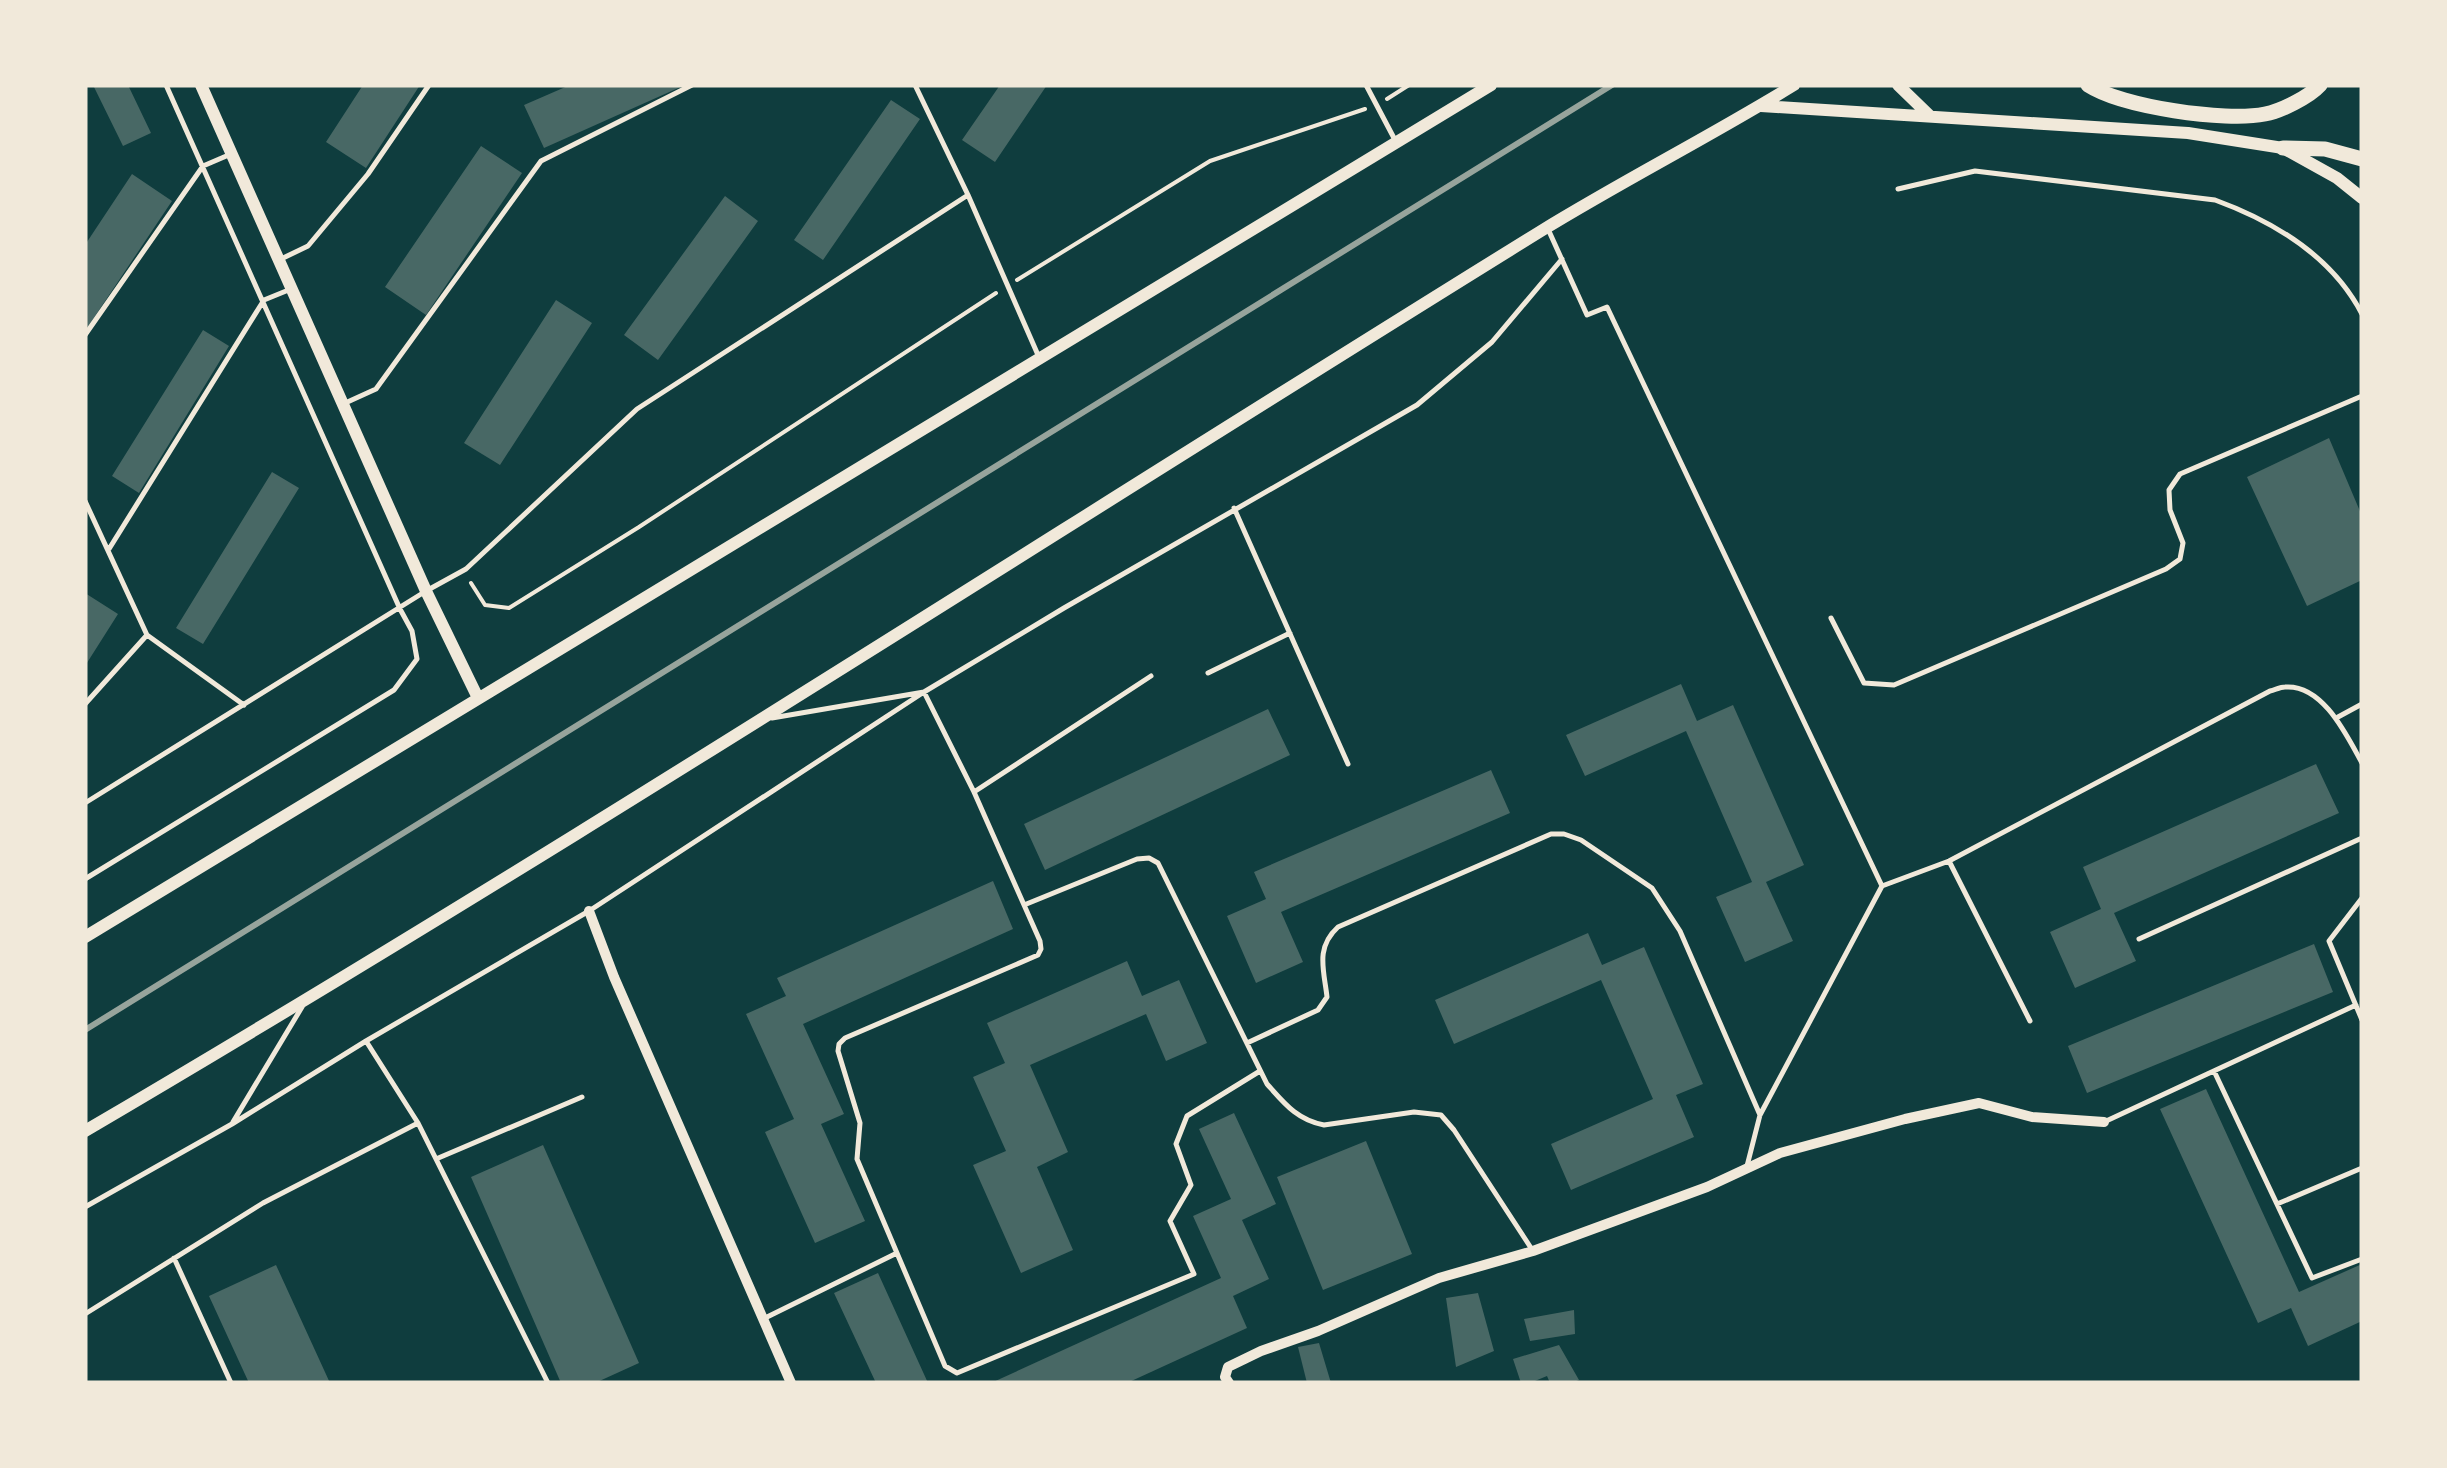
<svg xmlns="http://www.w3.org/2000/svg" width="2447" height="1468" viewBox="0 0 2447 1468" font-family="'Source Sans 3',sans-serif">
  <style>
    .building { fill: #486865 }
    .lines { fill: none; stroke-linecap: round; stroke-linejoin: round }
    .path { stroke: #f1e9da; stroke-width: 4 }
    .service { stroke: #f1e9da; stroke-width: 5 }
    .minor { stroke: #f1e9da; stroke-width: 10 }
    .tertiary { stroke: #f1e9da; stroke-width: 12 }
    .primary { stroke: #f1e9da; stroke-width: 15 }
    .rail { stroke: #97a49c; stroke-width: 6 }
  </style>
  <rect width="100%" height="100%" fill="#0f3d3e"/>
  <path class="building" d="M93,85H128L151,133L123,146Z
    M363,85H420L366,168L326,142Z
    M570,85H685L544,148L524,105Z
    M1000,85H1047L995,162L962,140Z
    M891,100L920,119L823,260L794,240Z
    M481,146L522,173L426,315L385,287Z
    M132,174L172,201L85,331V245Z
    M725,196L758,221L658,360L624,335Z
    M556,300L592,323L500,465L464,443Z
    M203,330L229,346L139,493L112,476Z
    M2329,438L2362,516V580L2307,606L2247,477Z
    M272,472L299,488L203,644L176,628Z
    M85,593L118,614L85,666Z
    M1681,684L1697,721L1733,705L1804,865L1766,882L1793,941L1745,962L1716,897L1752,882L1686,731L1585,776L1566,735Z
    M1268,709L1290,755L1045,870L1024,824Z
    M2316,764L2339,813L2114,913L2136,961L2075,988L2050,932L2101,909L2083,867Z
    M1491,770L1510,813L1281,912L1303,962L1256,983L1227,916L1266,899L1254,872Z
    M993,881L1013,929L803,1024L844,1114L821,1124L865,1221L815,1243L765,1132L794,1119L746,1014L786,996L777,978Z
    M1588,933L1602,965L1644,947L1703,1084L1676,1095L1694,1137L1571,1190L1551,1144L1653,1099L1601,980L1454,1044L1435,1000Z
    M2314,944L2333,992L2087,1093L2068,1046Z
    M1127,961L1142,996L1179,980L1207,1043L1166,1061L1146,1014L1030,1065L1068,1152L1037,1167L1073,1250L1021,1273L973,1165L1006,1151L973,1077L1005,1063L987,1023Z
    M2206,1089L2299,1292L2362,1264V1321L2308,1346L2291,1308L2258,1323L2160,1109Z
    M1234,1113L1276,1204L1242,1220L1269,1279L1233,1296L1247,1328L1127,1383H991L1221,1278L1193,1216L1231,1199L1199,1129Z
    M1366,1141L1412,1254L1323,1290L1277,1177Z
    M543,1145L639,1363L595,1383H561L471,1177Z
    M276,1265L330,1383H249L209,1296Z
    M878,1273L928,1383H876L834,1293Z
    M1478,1293L1494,1351L1456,1367L1446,1298Z
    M1574,1310L1575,1334L1530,1341L1524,1319Z
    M1319,1343L1331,1383H1307L1298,1347Z
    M1559,1345L1579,1380L1571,1383H1550L1547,1376L1530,1383H1521L1513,1359Z"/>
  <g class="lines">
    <path class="path" d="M1387,99L1409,85
      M1017,280L1210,161L1365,109
      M471,583L485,605L509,608L639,527L996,293"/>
    <path class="service" d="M915,85L968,195L1038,355
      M1366,85L1395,140
      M1898,189L1975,171L2215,200C2275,222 2332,256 2362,314
      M1548,229L1587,315L1607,307L1882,886L1949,861L2270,691C2275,690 2280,687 2285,687C2323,684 2347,736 2362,763
      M281,259L308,246L368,174L429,85
      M85,335L203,166L231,154
      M343,404L376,389L541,161L692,85
      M85,501L147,635L244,705
      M1234,508L1348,764
      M109,549L264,300L291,289
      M1831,618L1864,683L1894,685L2166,569L2180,559L2183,543L2170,510L2169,490L2180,474L2362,396
      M1208,673L1290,633
      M85,704L147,635
      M2338,717L2362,704
      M772,718L924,692L974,792L1040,941L1041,949L1038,955L845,1038L839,1044L838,1051L860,1123L857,1159L945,1366L957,1373L1194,1274L1170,1221L1191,1185L1176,1144L1187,1116L1260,1071
      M974,792L1151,676
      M85,803L426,591L466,569L637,409L968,195
      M1949,861L2030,1021
      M85,879L394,690L417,659L412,631L400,609L166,85
      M2362,898L2329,941L2362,1020
      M1024,905L1137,859L1149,858L1158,863L1267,1084C1284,1103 1297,1120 1324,1125L1414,1112L1441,1115L1454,1130L1533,1251
      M2139,939L2362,838
      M1247,1043L1318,1010L1327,997C1324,970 1315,948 1338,927L1551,834H1564L1581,840L1652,888L1680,931L1760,1115
      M2214,1071L2312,1278L2362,1259
      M233,1122L302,1007
      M2104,1122L2356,1005
      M418,1123L548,1383
      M436,1159L582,1097
      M1747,1166L1760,1115L1882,886
      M2277,1204L2362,1168
      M85,1207L232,1124L366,1041L589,911L924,692L1064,608L1417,405L1492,342L1562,259
      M174,1258L231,1383
      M85,1314L263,1203L418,1123L366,1041
      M765,1318L897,1253"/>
    <path class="minor" d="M589,911L614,977L791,1383
      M1229,1383L1225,1377L1228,1367L1261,1351L1318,1331L1439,1278L1533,1251L1707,1187L1780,1153L1905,1119L1979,1103L2032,1117L2104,1122"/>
    <path class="tertiary" d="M201,85L426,591L478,698
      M1898,85L1930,116
      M1761,106L2188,133L2283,148L2337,178L2362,198
      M85,937L1491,85
      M85,1131C577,842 1056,531 1541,231C1624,180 1711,136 1794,85"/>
    <path class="primary" d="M2088,85C2122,107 2225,122 2265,114C2281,111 2309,97 2320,85
      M2283,148L2325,149L2362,159"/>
    <path class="rail" d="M85,1030L1612,85"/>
  </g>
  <rect width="2447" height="1468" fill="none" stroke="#f1e9da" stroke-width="175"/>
</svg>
